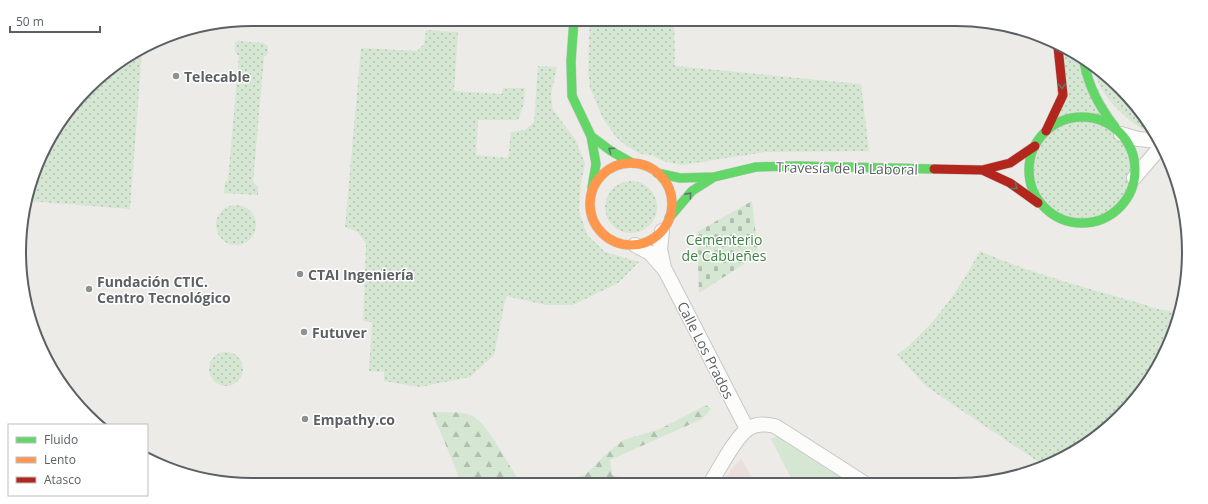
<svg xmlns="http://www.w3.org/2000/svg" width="1208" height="504" viewBox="0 0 1208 504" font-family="'Open Sans',sans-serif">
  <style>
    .medical { fill: #eadfdc }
    .grass { fill: url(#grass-dots) }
    .forest { fill: url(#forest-firs) }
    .cemetery { fill: url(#cemetery-stones) }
    .park { fill: #d5e7d3 }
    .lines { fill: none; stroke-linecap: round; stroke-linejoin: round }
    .street-casing { stroke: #c8c7c7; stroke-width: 16 }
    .fast-casing { stroke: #c8c9c9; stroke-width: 10 }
    .slow-casing { stroke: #c8c9c9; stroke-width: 10 }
    .jam-casing { stroke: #c8c9c9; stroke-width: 10 }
    .street { stroke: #fcfcfb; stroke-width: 14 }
    .fast { stroke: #63d668; stroke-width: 9 }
    .slow { stroke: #ff974d; stroke-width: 9 }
    .jam { stroke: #b3261e; stroke-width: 9 }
    .oneway { stroke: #5d7865 }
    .poi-dot { fill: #8e9192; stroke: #fff; stroke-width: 1.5 }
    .labels { text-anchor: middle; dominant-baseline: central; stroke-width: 3; stroke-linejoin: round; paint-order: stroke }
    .poi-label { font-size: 14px; font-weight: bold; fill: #5c6064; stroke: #fff; text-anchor: start }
    .street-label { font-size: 14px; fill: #5c6064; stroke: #fff }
    .park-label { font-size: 14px; fill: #3c833f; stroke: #fff }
    .rim { fill: none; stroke: #5c6064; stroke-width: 2 }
  </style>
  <defs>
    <pattern id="grass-dots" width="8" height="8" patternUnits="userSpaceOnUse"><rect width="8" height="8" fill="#d5e7d3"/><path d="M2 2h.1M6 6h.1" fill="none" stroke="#b0bfaf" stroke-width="1.8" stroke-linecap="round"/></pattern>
    <pattern id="forest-firs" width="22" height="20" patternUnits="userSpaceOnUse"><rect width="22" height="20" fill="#d5e7d3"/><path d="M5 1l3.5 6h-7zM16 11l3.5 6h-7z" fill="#b0bfaf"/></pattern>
    <pattern id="cemetery-stones" width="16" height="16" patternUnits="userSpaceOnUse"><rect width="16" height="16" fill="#d5e7d3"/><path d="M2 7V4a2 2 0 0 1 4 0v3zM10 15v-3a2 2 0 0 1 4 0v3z" fill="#b0bfaf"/></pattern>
  </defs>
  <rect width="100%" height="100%" fill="#ecebe7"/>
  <path class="medical" d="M741,458L755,484H720Z"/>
  <path class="grass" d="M252,19H269L258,27L247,25L241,21Z
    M287,19H356L355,26Z
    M590,19H674L675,66L861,84L869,151L765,152L682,165L663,161L652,155L641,154L628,147L616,137L603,119L590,88L588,68Z
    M426,30L458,32L454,91L502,94L503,88H525L524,103L518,120H478L476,155L508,158L511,132L525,130L534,122L538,66L557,67L551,94L553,110L575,139L585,163L581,182L579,210L587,235L605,252L639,262L618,283L573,305H546L506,296L494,355L470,377L420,387L384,381V372L369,371L372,322L363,321L366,244L358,232L345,227L361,48L417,51L424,44Z
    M238,41L263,43L268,46V54L264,57L253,182L258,187V195L224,193L225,182L228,180L239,56L235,52V42Z
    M1058,47L1084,62L1134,158V178L1128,197L1112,215L1095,222H1070L1060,219L1045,208L1031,188L1030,162L1035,146L1056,113Z
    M142,51L130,209L28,201L50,136L99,77Z
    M1096,69L1109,77L1152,132C1136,131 1103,97 1098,82C1097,78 1097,73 1096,69Z
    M605 207a26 26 0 1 1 52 0a26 26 0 1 1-52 0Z
    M216 225a20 20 0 1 1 40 0a20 20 0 1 1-40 0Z
    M980,251C1027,272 1076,285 1125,299C1142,303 1161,312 1179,312L1177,327L1150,381L1109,427L1046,467L927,387L897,355C933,328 959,290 980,251Z
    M209 369a17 17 0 1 1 34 0a17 17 0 1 1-34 0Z"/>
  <path class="forest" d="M706,405L711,409L702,419L610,460L612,475L643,484H524L564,481L585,475L606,454L623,440L660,429Z
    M432,412C444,413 456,411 467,414C487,417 508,468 522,484H462Z"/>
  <path class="cemetery" d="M752,201L758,255L699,293L697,232Z"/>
  <path class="park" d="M777,436L859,483L794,484L771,439Z"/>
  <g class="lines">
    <defs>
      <path id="street" d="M1121,134L1138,139L1159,141
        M1134,178L1157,151L1163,147
        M662,231L660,249L664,268
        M635,245L650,253L665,270L747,429
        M710,484C718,471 736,436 748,429C756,423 766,424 775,426L864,483"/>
      <path id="fast" d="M574,19L571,61L572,96L591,136L596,164L592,188
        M1084,62C1089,88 1099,106 1115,127
        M1029 170a53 53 0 1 1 106 0a53 53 0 1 1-106 0Z
        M591,136L611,151L632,163
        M657,173L680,178L714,177L756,167L797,166L934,169
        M669,218L692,191L714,177"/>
      <path id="slow" d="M590 204a41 41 0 1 1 82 0a41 41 0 1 1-82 0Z"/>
      <path id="jam" d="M1046,131L1063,95L1058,47
        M934,169L982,170L1010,163L1035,146
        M982,170L1010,183L1038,203"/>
    </defs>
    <use href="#street" class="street-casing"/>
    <use href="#fast" class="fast-casing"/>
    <use href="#slow" class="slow-casing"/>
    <use href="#jam" class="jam-casing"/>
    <use href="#street" class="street"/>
    <use href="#fast" class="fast"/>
    <use href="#slow" class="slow"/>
    <use href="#jam" class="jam"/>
  </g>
  <defs><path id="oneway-chevron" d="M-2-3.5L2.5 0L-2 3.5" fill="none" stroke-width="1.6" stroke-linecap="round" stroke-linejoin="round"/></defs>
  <g class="oneway">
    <use href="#oneway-chevron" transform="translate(1062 86) rotate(87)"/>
    <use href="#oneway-chevron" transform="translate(611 150) rotate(-146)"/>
    <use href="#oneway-chevron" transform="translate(1015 187) rotate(36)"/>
    <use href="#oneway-chevron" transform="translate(689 195) rotate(-48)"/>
  </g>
  <g class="poi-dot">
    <circle cx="176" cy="76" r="4"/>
    <circle cx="300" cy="274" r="4"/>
    <circle cx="89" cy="289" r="4"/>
    <circle cx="304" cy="332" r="4"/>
    <circle cx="305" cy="419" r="4"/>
  </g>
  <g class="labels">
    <g class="poi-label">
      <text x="184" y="76">Telecable</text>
      <text x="308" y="274">CTAI Ingeniería</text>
      <text x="97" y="281">Fundación CTIC.<tspan x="97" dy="16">Centro Tecnológico</tspan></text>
      <text x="312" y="332">Futuver</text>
      <text x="313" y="419">Empathy.co</text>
    </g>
    <g class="street-label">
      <text transform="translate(847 168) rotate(1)">Travesía de la Laboral</text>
      <text transform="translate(706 350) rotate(63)">Calle Los Prados</text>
    </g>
    <g class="park-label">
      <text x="724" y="239">Cementerio<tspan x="724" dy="16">de Cabueñes</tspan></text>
    </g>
  </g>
  <path d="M0 0H1208V504H0ZM252 26H956A226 226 0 0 1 1182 252V252A226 226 0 0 1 956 478H252A226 226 0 0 1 26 252V252A226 226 0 0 1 252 26Z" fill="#fff" fill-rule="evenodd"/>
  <path class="rim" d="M252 26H956A226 226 0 0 1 1182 252V252A226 226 0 0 1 956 478H252A226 226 0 0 1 26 252V252A226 226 0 0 1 252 26Z"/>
  <rect x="8" y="424" width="140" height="72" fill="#ffffff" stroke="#bebfc1"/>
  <rect x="16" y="437" width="20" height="6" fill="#63d668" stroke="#bebfc1"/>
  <text x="44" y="444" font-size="12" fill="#5c6064">Fluido</text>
  <rect x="16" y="457" width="20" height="6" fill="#ff974d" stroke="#bebfc1"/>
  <text x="44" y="464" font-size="12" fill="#5c6064">Lento</text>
  <rect x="16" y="477" width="20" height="6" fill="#b3261e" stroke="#bebfc1"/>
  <text x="44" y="484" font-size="12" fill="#5c6064">Atasco</text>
  <path d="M10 26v6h90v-6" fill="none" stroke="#5c6064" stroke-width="2"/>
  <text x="16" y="26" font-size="12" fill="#5c6064" stroke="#ffffff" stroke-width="3" paint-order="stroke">50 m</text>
</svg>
